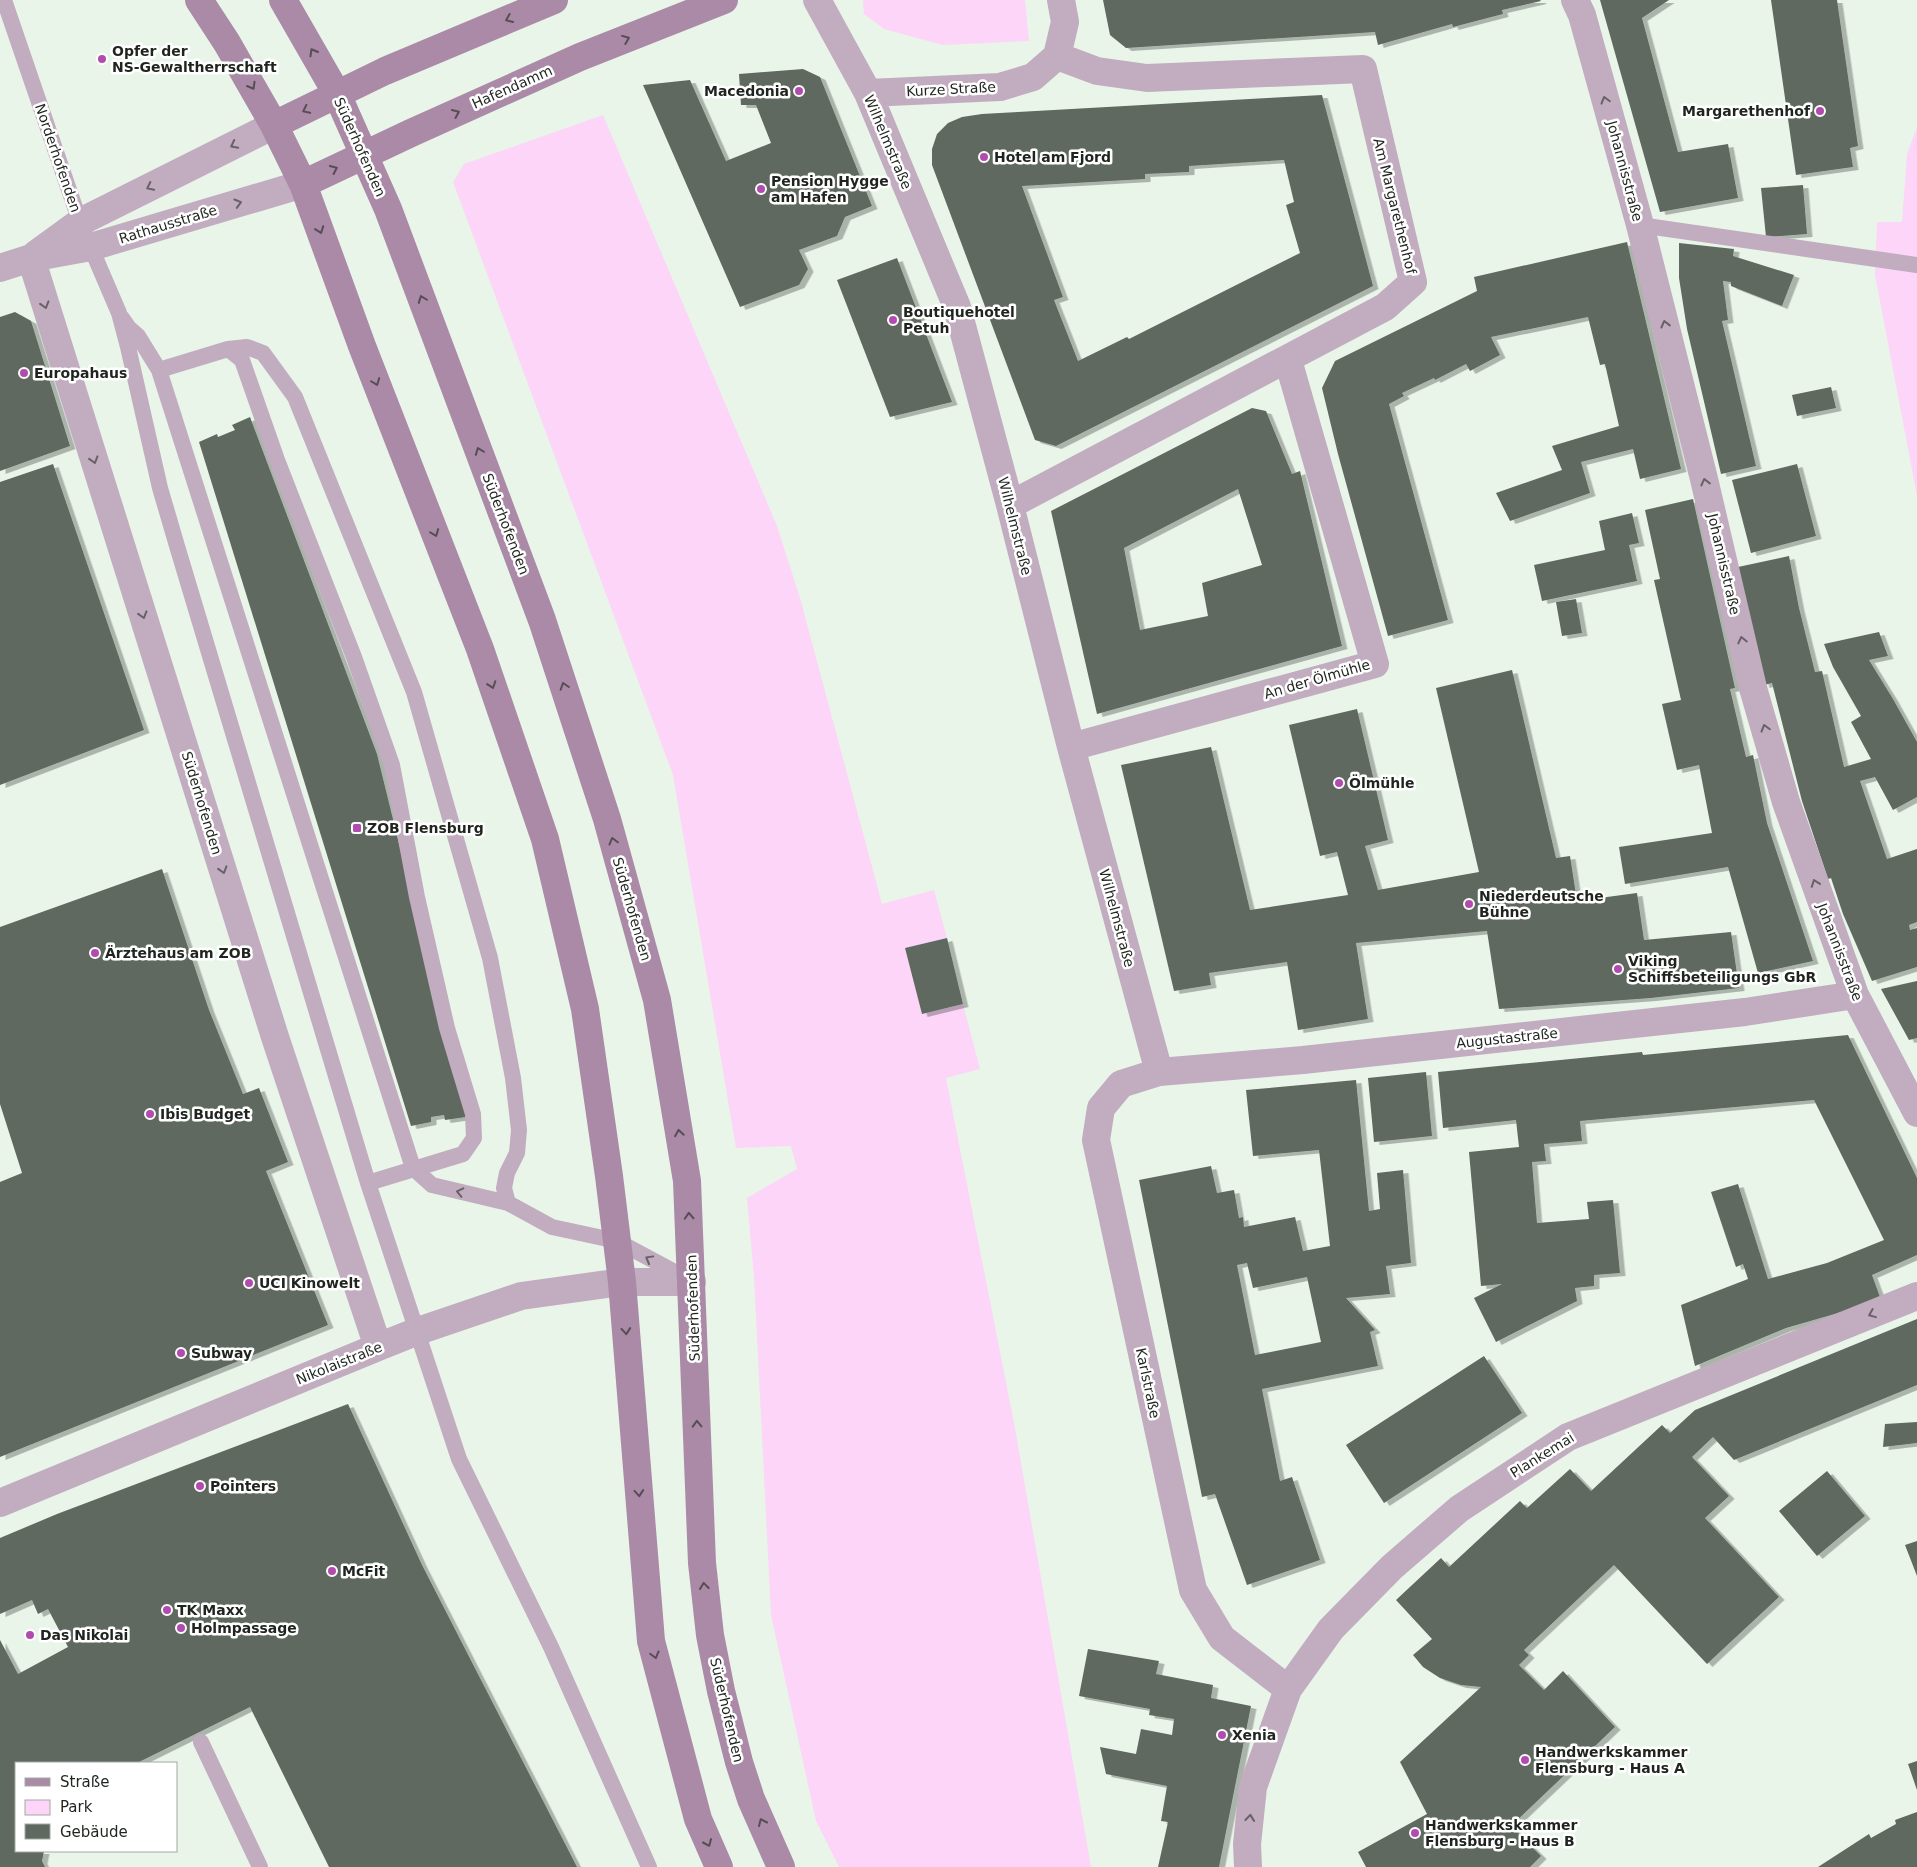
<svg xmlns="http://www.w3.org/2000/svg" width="1917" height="1867" viewBox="0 0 1917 1867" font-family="'DejaVu Sans',sans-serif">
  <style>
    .green { fill: #fcd5f8 }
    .building { fill: #5f695f; fill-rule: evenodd; filter: url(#shadow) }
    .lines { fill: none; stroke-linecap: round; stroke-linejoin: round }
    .lane { stroke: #c2acbf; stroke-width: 16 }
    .street { stroke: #c2acbf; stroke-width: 28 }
    .secondary { stroke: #aa8aa7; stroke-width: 28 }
    .oneway { stroke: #574d55 }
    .oneway2 { stroke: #686167 }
    .poi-dot { fill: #b24bae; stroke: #fff; stroke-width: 2 }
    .labels { text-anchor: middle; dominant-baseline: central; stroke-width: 5; stroke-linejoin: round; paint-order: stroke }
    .poi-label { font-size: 14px; font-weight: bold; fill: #1f241f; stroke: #fff; text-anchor: start }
    .street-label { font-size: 14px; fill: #1f241f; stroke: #fff }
  </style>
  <defs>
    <filter id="shadow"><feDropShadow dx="5.5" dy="3" stdDeviation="0" flood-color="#0004"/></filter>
  </defs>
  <rect width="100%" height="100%" fill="#e9f5e9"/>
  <path class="green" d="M863,0H1025L1029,41L943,45L884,29L864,14Z
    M603,115L777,526L800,598L882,904L934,890L947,938L906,948L922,1014L963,1004L980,1069L946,1078L1015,1428L1091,1867H839L816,1821L771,1615L754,1277L747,1198L797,1169L791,1146L736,1148L673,775L453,182L464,164Z
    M1917,127V496L1875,275L1877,222H1902L1907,154Z"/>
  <path class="building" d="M1103,0H1540L1541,1L1502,10L1503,14L1453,27L1452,24L1378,45L1375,32L1126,48L1110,35Z
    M1600,0H1669L1642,18L1678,152L1728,144L1738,198L1660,212Z
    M1771,0H1837L1858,146L1850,148L1853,167L1796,175Z
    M803,69L820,77L872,206L845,217L837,236L799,250L808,269L799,285L740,307L643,85L690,80L726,161L771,143L756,105H741L739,74Z
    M1322,95L1373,286L1056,446L1035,440L932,165V149L937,134L948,123L962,117L982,114ZM1284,160L1294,202L1286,205L1300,253L1129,339L1127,337L1078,361L1054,300L1063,297L1022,186L1145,179V174L1189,172V166Z
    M1803,185L1807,234L1766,237L1761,188Z
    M1627,242L1681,469L1640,479L1633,449L1581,462L1590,493L1510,521L1496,493L1562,470L1552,446L1619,426L1605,364L1600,365L1588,317L1491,337L1500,355L1470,371L1466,364L1435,380L1434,378L1402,393L1404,396L1389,404L1448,620L1388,636L1338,454L1322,388L1335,361L1477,291L1474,277Z
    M1679,243L1734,249L1733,256L1794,275L1782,306L1731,286V282L1723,281L1728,320L1722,321L1756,466L1721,474L1687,329L1679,278Z
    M897,258L952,402L890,417L837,280Z
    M15,312L31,321L70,446L0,471V317Z
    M1831,387L1836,408L1797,416L1792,395Z
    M1252,408L1266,411L1292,474L1300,471L1342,646L1097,714L1051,511ZM1238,489L1262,565L1202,583L1208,616L1140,630L1124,548Z
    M250,417L377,754L466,1117L445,1120L444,1115L431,1117V1122L411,1126L199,442L217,434L218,437L235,430L232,425Z
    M53,464L144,730L0,785V482Z
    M1797,464L1816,536L1751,553L1732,480Z
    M1693,499L1735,688L1730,689L1746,757L1753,755L1767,823L1813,961L1758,973L1728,867L1625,884L1619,847L1712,833L1699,765L1677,770L1662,704L1681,700L1654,580L1660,579L1645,510Z
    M1632,513L1639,543L1629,545L1637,581L1542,601L1534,565L1605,550L1599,521Z
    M1789,556L1799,608L1815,672L1822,671L1844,767L1871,759L1851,722L1861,716L1833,667L1824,644L1879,632L1888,656L1869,660L1893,699L1917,742V797L1893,810L1875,777L1860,781L1887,859L1917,849V922L1909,925L1910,930L1917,928V967L1872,981L1843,914L1831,878L1828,879L1802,801L1772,683L1764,685L1738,567Z
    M1576,599L1582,633L1562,636L1556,602Z
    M1512,670L1556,858L1570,856L1577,901L1637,893L1644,940L1731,932L1739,988L1651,998L1499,1009L1487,931L1356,943L1368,1019L1298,1030L1287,962L1209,973L1211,985L1174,991L1121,765L1211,747L1250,910L1348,895L1337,852L1320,856L1289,725L1357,709L1388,840L1365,846L1378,890L1479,872L1436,688Z
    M162,869L209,1010L243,1094L259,1088L288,1162L266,1171L328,1325L0,1457V1182L22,1173L0,1104V927Z
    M947,938L963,1004L922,1014L905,948Z
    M1917,981V1038L1909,1040L1881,989Z
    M1848,1035L1917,1178V1255L1872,1275L1880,1297L1845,1311L1786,1328L1695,1366L1681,1305L1748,1279L1743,1264L1736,1267L1711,1192L1738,1184L1768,1279L1827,1263L1884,1240L1814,1100L1580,1121L1582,1141L1544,1144L1546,1161L1532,1162L1537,1223L1589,1219L1587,1202L1613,1200L1620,1273L1594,1275V1286L1575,1288L1577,1301L1496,1342L1474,1298L1502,1284L1481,1286L1469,1152L1519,1147L1516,1120L1443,1128L1438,1072L1642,1052L1643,1055Z
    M1426,1072L1432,1136L1374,1142L1368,1078Z
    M1356,1080L1369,1211L1380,1209L1377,1173L1403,1170L1411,1263L1386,1266L1390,1294L1346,1298L1375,1330L1370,1332L1378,1366L1262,1389L1280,1481L1292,1477L1320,1560L1247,1585L1215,1494L1202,1497L1139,1180L1211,1166L1217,1193L1234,1190L1239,1218L1243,1217L1244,1227L1295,1217L1303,1251L1330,1246L1319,1150L1253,1156L1246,1090ZM1247,1263L1253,1288L1307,1277L1321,1342L1255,1355L1237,1265Z
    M1917,1319V1385L1734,1460L1713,1437L1692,1457L1729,1496L1705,1518L1779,1597L1707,1664L1614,1565L1524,1650L1529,1655L1519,1665L1544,1690L1563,1671L1615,1727L1511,1826L1541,1856L1530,1867H1366L1358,1852L1427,1814L1400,1762L1481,1687L1461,1685L1440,1678L1423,1667L1413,1655L1432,1639L1396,1600L1441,1558L1449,1567L1520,1501L1527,1508L1570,1469L1591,1491L1662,1425L1670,1433L1695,1410Z
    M1484,1356L1522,1413L1384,1503L1346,1445Z
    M348,1404L422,1565L577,1867H329L250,1707L137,1763H16V1851H44L42,1861L45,1867H0V1640L18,1674L68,1647L48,1609L38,1614L32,1600L0,1614V1538L57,1514Z
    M1917,1422V1443L1883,1447L1885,1424Z
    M1827,1471L1865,1516L1817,1556L1779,1511Z
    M1917,1541V1576L1905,1545Z
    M1088,1649L1159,1661L1156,1674L1213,1685L1211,1698L1251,1706L1219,1867H1158L1168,1822L1161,1821L1167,1786L1106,1774L1100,1747L1136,1754L1141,1729L1172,1735L1174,1719L1149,1715L1150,1709L1079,1696Z
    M1917,1761V1790L1908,1764Z
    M1917,1812V1867H1818L1869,1834L1871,1838L1896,1824L1895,1820Z"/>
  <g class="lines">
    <path class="lane" d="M4,0L80,222L119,313L128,347L160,488L177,546L368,1183L459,1459L551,1647L649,1867
      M1640,225L1917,265
      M122,318L129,328L138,336L159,370L413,1168L432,1185L508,1203L552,1227L617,1241L686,1278
      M228,349L242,360L277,460L354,657L392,765L417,897L447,1028L473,1114L474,1138L463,1154L368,1183
      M159,370L228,349L247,347L263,353L295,397L414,692L490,958L513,1078L519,1130L517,1153L507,1173L504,1188L508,1203
      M201,1742L260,1867"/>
    <path class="street" d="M817,0L868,93L957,307L1010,505L1071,747L1159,1072
      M1575,0L1582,15L1640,225L1704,479L1753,688L1786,802L1855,995L1917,1113
      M868,93L1000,87L1033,77L1057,56L1065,22L1061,0
      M36,254L80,222L274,125
      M31,258L275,1037L378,1347
      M0,268L31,258L91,247L303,184
      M1010,505L1385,307L1413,282L1363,69L1147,78L1097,71L1057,56
      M1071,747L1375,664L1288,360
      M0,1503L378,1347L418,1331L521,1296L622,1282H692
      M1288,1689L1222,1638L1193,1590L1096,1140L1101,1108L1121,1084L1159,1072L1303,1060L1745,1012L1855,995
      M1248,1867L1247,1844L1253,1787L1288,1689L1331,1629L1392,1567L1459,1509L1568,1437L1917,1296"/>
    <path class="secondary" d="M199,0L227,43L274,125L303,184L362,346L480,649L545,839L585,1009L609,1176L622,1282L651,1641L698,1819L719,1867
      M283,0L337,94L388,209L542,620L607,819L657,1000L687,1181L702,1563L710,1635L721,1691L739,1762L751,1799L781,1867
      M274,125L385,71L554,0
      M303,184L411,133L580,57L724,0"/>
  </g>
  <defs><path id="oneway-chevron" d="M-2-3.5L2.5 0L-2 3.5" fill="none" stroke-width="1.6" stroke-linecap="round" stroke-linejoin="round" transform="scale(1.25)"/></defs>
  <g class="oneway">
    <use href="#oneway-chevron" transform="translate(509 19) rotate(157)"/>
    <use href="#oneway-chevron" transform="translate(626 39) rotate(-22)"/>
    <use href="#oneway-chevron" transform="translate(313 52) rotate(-120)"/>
    <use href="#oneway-chevron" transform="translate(252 86) rotate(60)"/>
    <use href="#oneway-chevron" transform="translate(306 110) rotate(154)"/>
    <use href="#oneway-chevron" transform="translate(456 113) rotate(-24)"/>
    <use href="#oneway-chevron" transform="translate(334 169) rotate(-25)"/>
    <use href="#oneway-chevron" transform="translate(320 230) rotate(70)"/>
    <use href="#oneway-chevron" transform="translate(422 299) rotate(-111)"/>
    <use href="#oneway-chevron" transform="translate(376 382) rotate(69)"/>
    <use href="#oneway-chevron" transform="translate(479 451) rotate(-111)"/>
    <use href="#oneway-chevron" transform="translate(435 533) rotate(69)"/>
    <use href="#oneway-chevron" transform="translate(492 685) rotate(71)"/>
    <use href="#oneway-chevron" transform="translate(564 686) rotate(-108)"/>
    <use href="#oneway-chevron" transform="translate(613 841) rotate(-105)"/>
    <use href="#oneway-chevron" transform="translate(679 1133) rotate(-99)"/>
    <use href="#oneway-chevron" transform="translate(689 1216) rotate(-93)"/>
    <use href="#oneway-chevron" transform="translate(626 1331) rotate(85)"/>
    <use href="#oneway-chevron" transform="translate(697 1424) rotate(-92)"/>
    <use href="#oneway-chevron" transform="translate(639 1493) rotate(85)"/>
    <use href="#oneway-chevron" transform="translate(704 1586) rotate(-97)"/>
    <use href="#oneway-chevron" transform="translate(655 1655) rotate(75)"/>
    <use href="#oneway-chevron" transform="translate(762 1822) rotate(-114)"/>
    <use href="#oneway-chevron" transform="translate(708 1843) rotate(66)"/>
  </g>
  <g class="oneway2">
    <use href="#oneway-chevron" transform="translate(1605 100) rotate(-106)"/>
    <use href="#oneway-chevron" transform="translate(234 145) rotate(153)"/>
    <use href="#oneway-chevron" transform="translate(150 187) rotate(154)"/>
    <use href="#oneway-chevron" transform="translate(238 203) rotate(-16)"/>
    <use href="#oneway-chevron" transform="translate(45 305) rotate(73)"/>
    <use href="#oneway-chevron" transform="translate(1665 324) rotate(-104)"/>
    <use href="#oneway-chevron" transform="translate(94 460) rotate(73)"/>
    <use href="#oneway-chevron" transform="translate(1705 482) rotate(-104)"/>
    <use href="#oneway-chevron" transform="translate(143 615) rotate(73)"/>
    <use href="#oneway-chevron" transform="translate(1742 640) rotate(-103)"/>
    <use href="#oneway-chevron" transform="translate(1765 728) rotate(-106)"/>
    <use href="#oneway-chevron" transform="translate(223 870) rotate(73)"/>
    <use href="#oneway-chevron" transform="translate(1815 883) rotate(-110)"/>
    <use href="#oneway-chevron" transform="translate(460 1192) rotate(-167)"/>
    <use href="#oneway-chevron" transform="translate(649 1259) rotate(-151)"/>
    <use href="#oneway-chevron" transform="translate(1872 1314) rotate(158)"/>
    <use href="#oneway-chevron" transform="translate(1250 1818) rotate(-84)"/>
  </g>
  <g class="poi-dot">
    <circle cx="102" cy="59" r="5"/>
    <circle cx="799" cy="91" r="5"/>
    <circle cx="1820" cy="111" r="5"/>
    <circle cx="984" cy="157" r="5"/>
    <circle cx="761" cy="189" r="5"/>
    <circle cx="893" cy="320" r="5"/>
    <circle cx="24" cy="373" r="5"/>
    <circle cx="1339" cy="783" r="5"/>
    <rect x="352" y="823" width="10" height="10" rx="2.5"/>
    <circle cx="1469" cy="904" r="5"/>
    <circle cx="95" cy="953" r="5"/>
    <circle cx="1618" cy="969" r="5"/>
    <circle cx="150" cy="1114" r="5"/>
    <circle cx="249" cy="1283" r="5"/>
    <circle cx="181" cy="1353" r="5"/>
    <circle cx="200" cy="1486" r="5"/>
    <circle cx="332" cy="1571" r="5"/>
    <circle cx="167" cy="1610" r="5"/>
    <circle cx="181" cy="1628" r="5"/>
    <circle cx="30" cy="1635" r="5"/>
    <circle cx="1222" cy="1735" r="5"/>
    <circle cx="1525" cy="1760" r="5"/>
    <circle cx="1415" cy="1833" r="5"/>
  </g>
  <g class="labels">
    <g class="poi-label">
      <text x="112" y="51">Opfer der<tspan x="112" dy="16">NS-Gewaltherrschaft</tspan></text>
      <text x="789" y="91" text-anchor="end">Macedonia</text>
      <text x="1810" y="111" text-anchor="end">Margarethenhof</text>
      <text x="994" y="157">Hotel am Fjord</text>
      <text x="771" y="181">Pension Hygge<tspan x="771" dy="16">am Hafen</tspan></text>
      <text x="903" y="312">Boutiquehotel<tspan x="903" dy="16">Petuh</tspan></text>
      <text x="34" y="373">Europahaus</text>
      <text x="1349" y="783">Ölmühle</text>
      <text x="367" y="828">ZOB Flensburg</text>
      <text x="1479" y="896">Niederdeutsche<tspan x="1479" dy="16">Bühne</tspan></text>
      <text x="105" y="953">Ärztehaus am ZOB</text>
      <text x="1628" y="961">Viking<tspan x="1628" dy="16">Schiffsbeteiligungs GbR</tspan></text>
      <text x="160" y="1114">Ibis Budget</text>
      <text x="259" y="1283">UCI Kinowelt</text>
      <text x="191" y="1353">Subway</text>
      <text x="210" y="1486">Pointers</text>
      <text x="342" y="1571">McFit</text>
      <text x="177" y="1610">TK Maxx</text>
      <text x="191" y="1628">Holmpassage</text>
      <text x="40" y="1635">Das Nikolai</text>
      <text x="1232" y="1735">Xenia</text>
      <text x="1535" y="1752">Handwerkskammer<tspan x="1535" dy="16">Flensburg - Haus A</tspan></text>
      <text x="1425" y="1825">Handwerkskammer<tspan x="1425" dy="16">Flensburg - Haus B</tspan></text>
    </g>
    <g class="street-label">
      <text transform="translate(512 87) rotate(-24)">Hafendamm</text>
      <text transform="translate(951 89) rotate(-3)">Kurze Straße</text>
      <text transform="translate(888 142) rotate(67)">Wilhelmstraße</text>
      <text transform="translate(360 147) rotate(66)">Süderhofenden</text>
      <text transform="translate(58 158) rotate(71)">Norderhofenden</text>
      <text transform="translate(1625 171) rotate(75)">Johannisstraße</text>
      <text transform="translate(1395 206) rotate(76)">Am Margarethenhof</text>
      <text transform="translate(168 224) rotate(-17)">Rathausstraße</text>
      <text transform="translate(506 524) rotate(69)">Süderhofenden</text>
      <text transform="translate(1015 526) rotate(76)">Wilhelmstraße</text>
      <text transform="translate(1724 564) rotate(77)">Johannisstraße</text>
      <text transform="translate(1317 679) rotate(-16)">An der Ölmühle</text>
      <text transform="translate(202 803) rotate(73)">Süderhofenden</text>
      <text transform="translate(632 909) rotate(74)">Süderhofenden</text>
      <text transform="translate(1117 918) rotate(75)">Wilhelmstraße</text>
      <text transform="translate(1840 952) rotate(69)">Johannisstraße</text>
      <text transform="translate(1507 1038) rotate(-6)">Augustastraße</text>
      <text transform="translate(693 1308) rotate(-92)">Süderhofenden</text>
      <text transform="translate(339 1363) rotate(-22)">Nikolaistraße</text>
      <text transform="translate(1148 1383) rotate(78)">Karlstraße</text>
      <text transform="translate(1542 1455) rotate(-32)">Plankemai</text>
      <text transform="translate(727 1710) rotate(77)">Süderhofenden</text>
    </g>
  </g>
  <rect x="15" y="1762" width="162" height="90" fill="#ffffff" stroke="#a5a7a5"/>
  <rect x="25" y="1778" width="25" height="8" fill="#aa8aa7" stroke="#a5a7a5"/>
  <text x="60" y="1787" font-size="15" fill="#1f241f">Straße</text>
  <rect x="25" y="1800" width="25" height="15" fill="#fcd5f8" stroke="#a5a7a5"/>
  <text x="60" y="1812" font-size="15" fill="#1f241f">Park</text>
  <rect x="25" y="1824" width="25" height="15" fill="#5f695f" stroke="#a5a7a5"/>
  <text x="60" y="1837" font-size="15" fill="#1f241f">Gebäude</text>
</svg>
